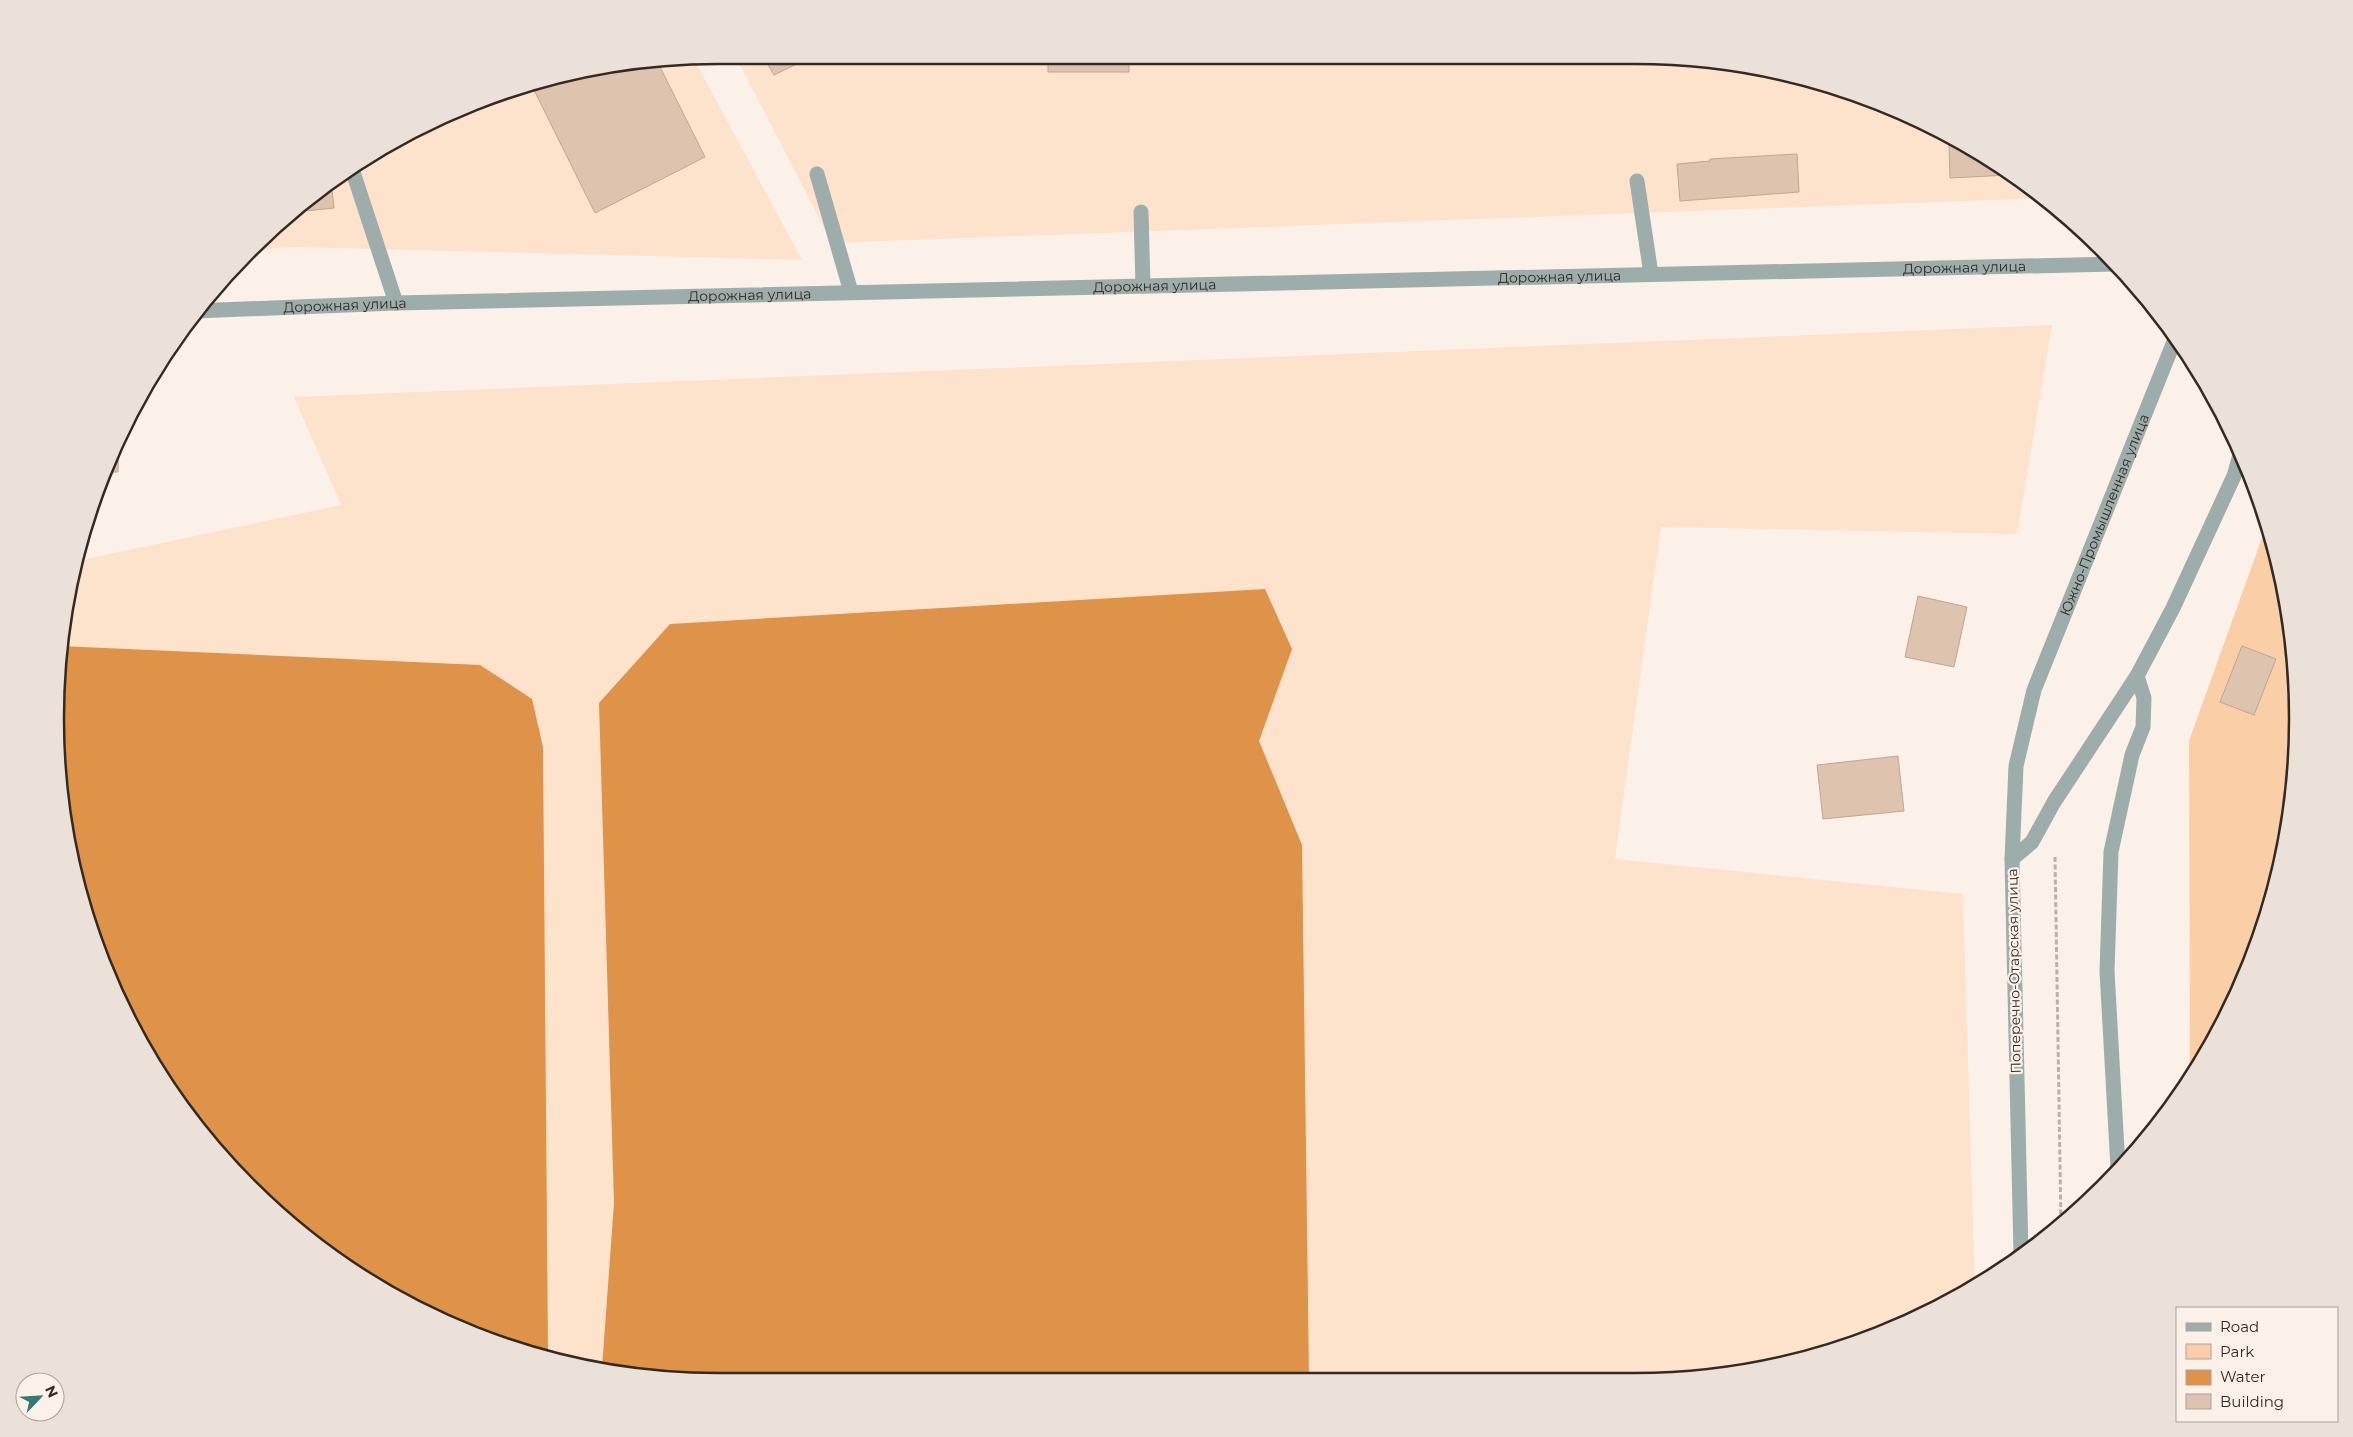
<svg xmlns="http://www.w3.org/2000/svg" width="2353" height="1437" viewBox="0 0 2353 1437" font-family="Montserrat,sans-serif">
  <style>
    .built { fill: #fde3cc }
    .green { fill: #facea6 }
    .water { fill: #de9348 }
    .building { fill: #dec4ae; stroke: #bfa691 }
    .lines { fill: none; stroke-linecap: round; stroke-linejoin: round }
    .path { stroke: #bbb1a8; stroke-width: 3; stroke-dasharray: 5 2.5; stroke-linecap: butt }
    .minor { stroke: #9cadab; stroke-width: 15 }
    .labels { text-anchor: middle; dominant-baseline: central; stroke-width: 4.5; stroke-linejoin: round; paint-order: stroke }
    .street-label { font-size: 14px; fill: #342a21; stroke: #fcf1e8 }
    .rim { fill: none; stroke: #342a21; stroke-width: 2.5 }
  </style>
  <rect width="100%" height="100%" fill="#fcf1e8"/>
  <path class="built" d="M632,61H695L802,260L295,247L258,249L315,192L425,124L505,90Z
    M738,61H1721L1888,105L2038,192L2045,198L832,243Z
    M2052,325L2017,534L1661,527L1615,859L1963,894L1975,1287L1966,1293L1807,1359L1678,1381L632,1376L465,1332L315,1245L249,1187L167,1087L90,932L61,805L55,718L61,632L77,561L341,505L294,397Z"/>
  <path class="green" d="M2267,524L2292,632L2297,762L2275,890L2230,1012L2190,1076L2189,741Z"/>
  <path class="water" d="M1265,589L1292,649L1259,741L1302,845L1309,1379L632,1376L602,1368L614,1203L599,703L670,624Z
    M60,646L480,665L532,699L543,747L548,1354L465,1332L315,1245L249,1187L167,1087L90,931L61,805L55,718Z"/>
  <path class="building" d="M632,61H657L705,157L595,213L531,84Z
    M766,61H803L774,75Z
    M1048,61H1129V72H1048Z
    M1949,144H1955L2009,175L1950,178Z
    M1797,154L1799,192L1680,201L1677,164L1710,161V159Z
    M331,182L334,208L295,212L315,192Z
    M119,437L118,472H104Z
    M1918,596L1967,607L1954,667L1905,657Z
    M2242,646L2276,659L2254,715L2220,702Z
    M1898,756L1904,811L1823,819L1817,765Z"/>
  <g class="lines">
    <path class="path" d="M2055,857L2061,1225"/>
    <g class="minor">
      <path d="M352,169L396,303"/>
      <path d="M817,174L851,292"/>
      <path d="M1637,181L1651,274"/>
      <path d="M1141,212L1143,286"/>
      <path id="s1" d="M195,311L396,303L2115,264"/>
      <path d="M2012,859L2032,842L2054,802L2137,676L2173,608L2234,476L2240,455"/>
      <path d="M2118,1168L2107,971L2111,852L2132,755L2143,727L2144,698L2137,676"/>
      <path id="s2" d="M2021,1254L2012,859L2016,766L2034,690L2175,339"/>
    </g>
  </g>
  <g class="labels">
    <g class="street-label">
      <text stroke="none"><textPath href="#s1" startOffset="1770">Дорожная улица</textPath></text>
      <text stroke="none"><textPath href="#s1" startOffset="1365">Дорожная улица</textPath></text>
      <text stroke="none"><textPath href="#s1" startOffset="960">Дорожная улица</textPath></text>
      <text stroke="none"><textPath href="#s1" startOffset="555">Дорожная улица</textPath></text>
      <text stroke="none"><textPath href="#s1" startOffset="150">Дорожная улица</textPath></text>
      <text stroke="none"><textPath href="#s2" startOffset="755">Южно-Промышленная улица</textPath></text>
      <text transform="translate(2014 971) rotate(-91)">Поперечно-Отарская улица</text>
    </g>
  </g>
  <path d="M0 0H2353V1437H0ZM718 64H1635A654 654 0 0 1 2289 718V719A654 654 0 0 1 1635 1373H718A654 654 0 0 1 64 719V718A654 654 0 0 1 718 64Z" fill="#ece1d8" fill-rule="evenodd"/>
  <path class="rim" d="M718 64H1635A654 654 0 0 1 2289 718V719A654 654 0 0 1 1635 1373H718A654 654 0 0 1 64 719V718A654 654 0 0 1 718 64Z"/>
  <rect x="2176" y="1307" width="162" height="115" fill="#fcf1e8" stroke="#aca198"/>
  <rect x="2186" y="1323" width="25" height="8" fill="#9cadab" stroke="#aca198"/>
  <text x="2220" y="1332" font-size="15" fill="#342a21">Road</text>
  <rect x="2186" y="1344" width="25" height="15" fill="#facea6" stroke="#aca198"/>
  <text x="2220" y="1357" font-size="15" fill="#342a21">Park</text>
  <rect x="2186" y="1370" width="25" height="15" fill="#de9348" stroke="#aca198"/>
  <text x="2220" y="1382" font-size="15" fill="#342a21">Water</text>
  <rect x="2186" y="1394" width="25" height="15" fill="#dec4ae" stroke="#aca198"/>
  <text x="2220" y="1407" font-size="15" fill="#342a21">Building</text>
  <g transform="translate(40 1397) rotate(65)"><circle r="24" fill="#fcf1e8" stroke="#aca198"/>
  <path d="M0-4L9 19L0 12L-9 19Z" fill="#337a74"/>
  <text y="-8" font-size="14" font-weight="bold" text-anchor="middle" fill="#342a21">N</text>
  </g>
</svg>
